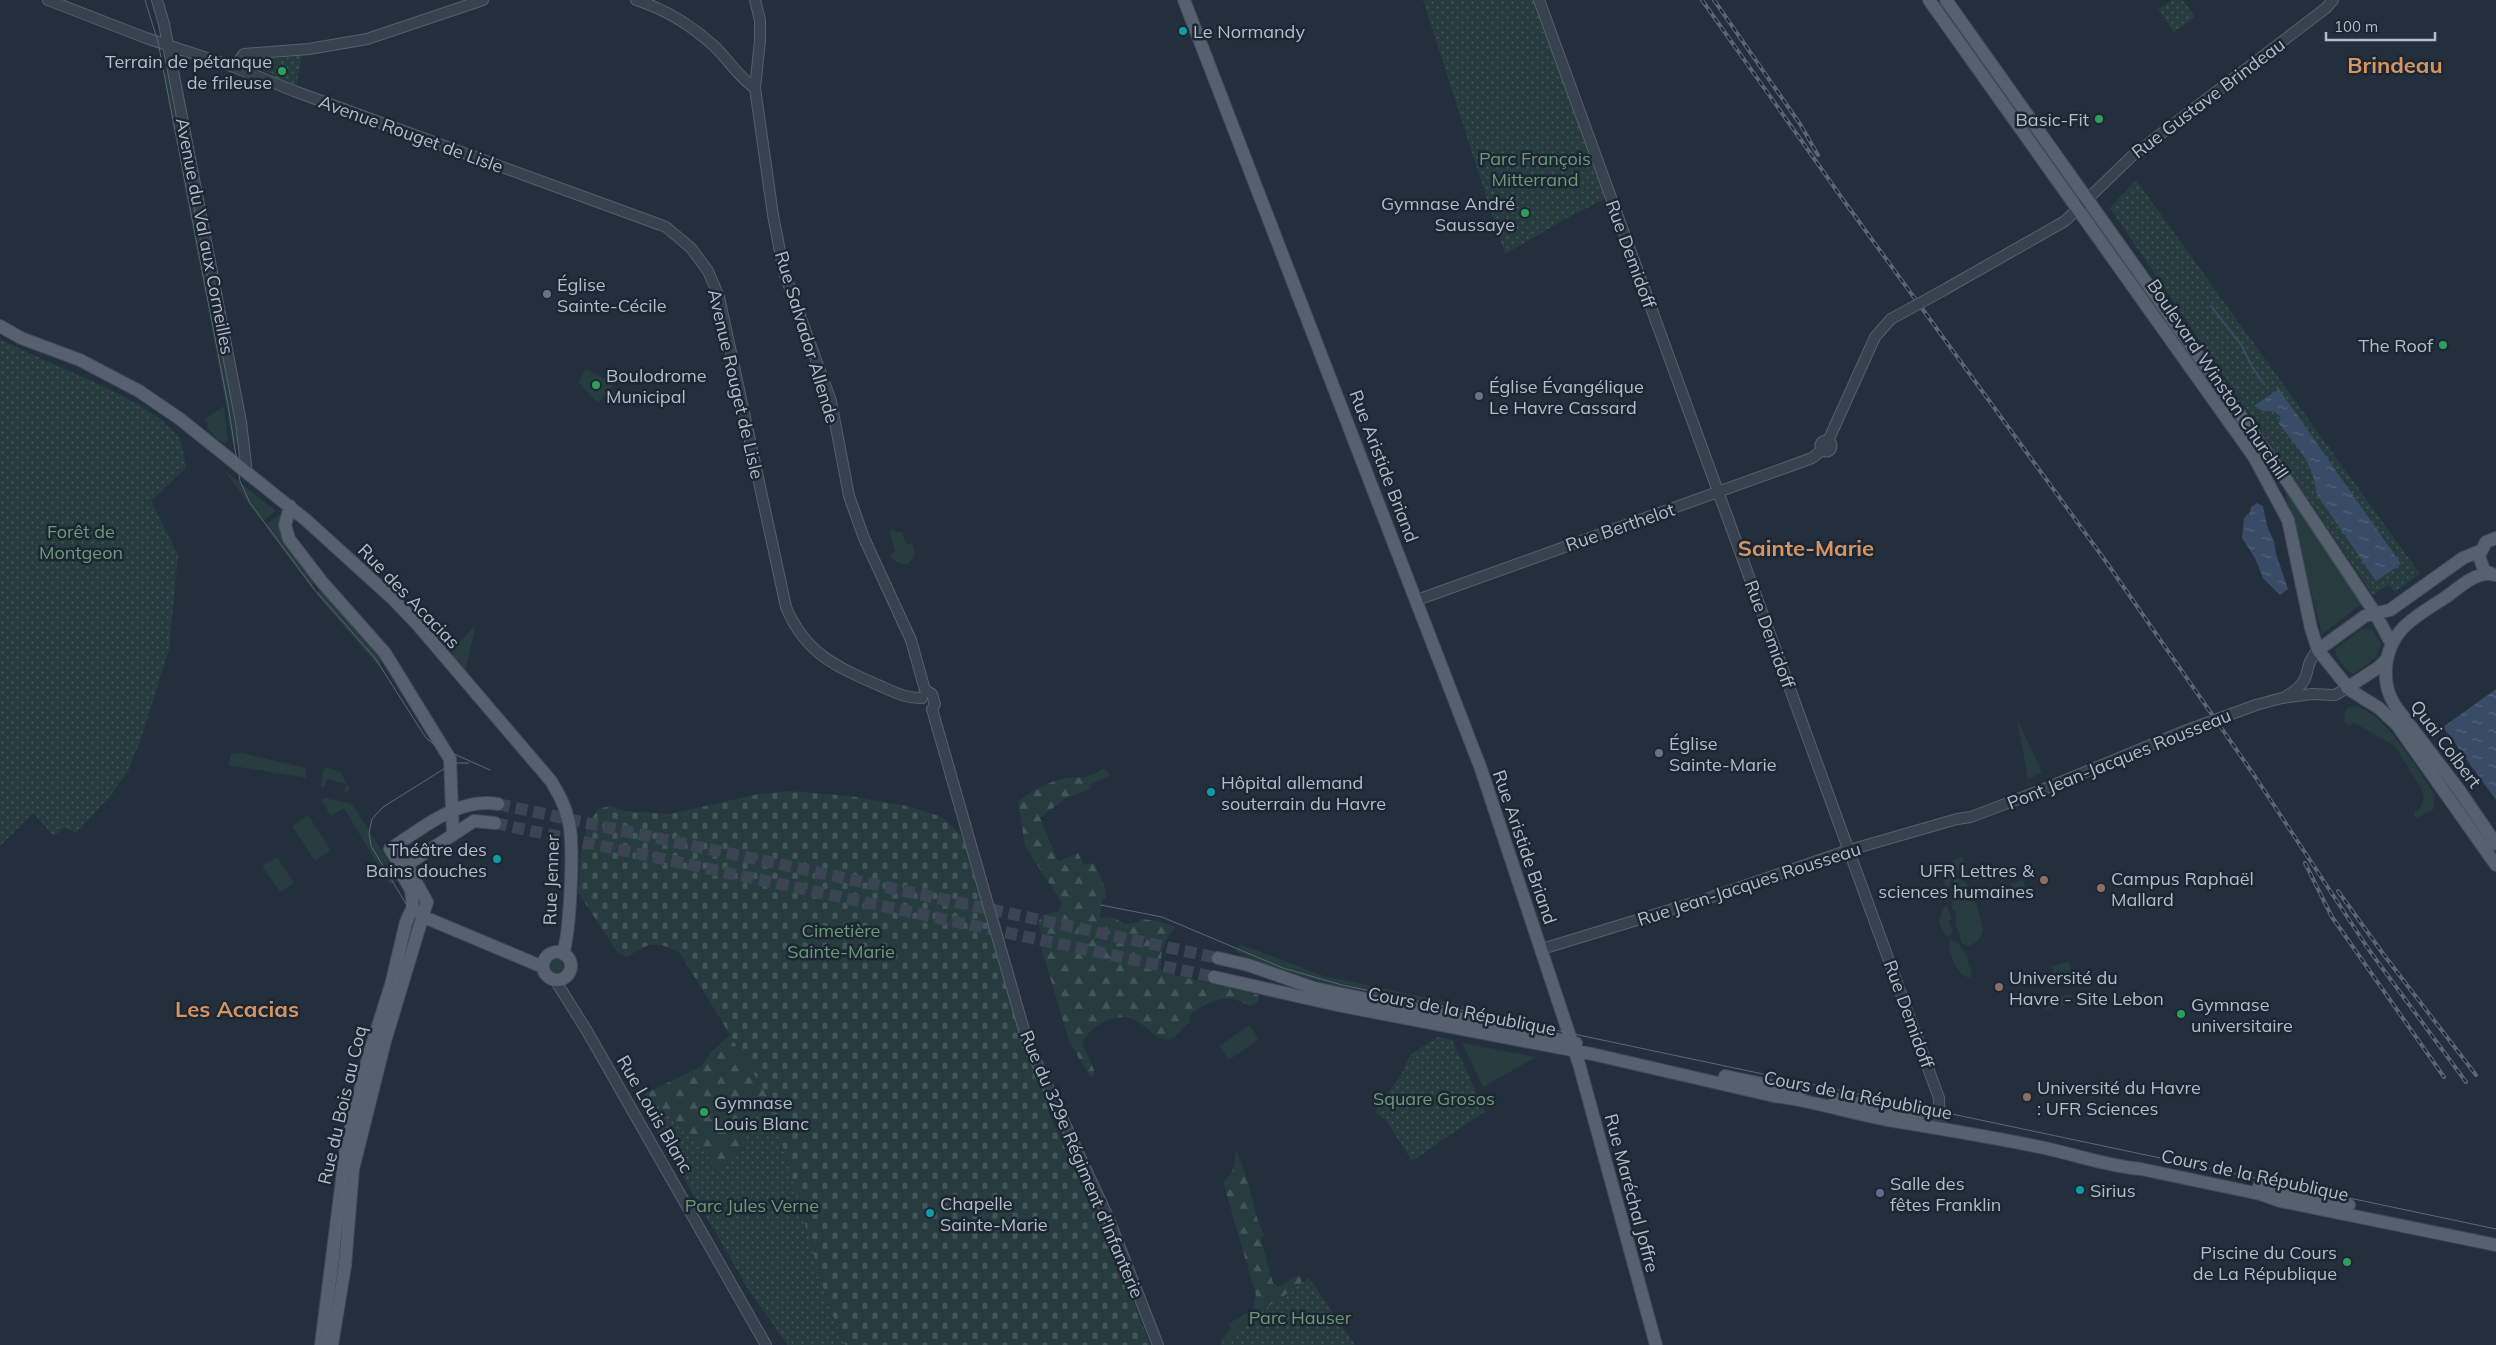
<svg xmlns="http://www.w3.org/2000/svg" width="2496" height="1345" viewBox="0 0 2496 1345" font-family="Mulish,sans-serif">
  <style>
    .green { fill: #263c3f }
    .forest { fill: url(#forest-firs) }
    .cemetery { fill: url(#cemetery-stones) }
    .park { fill: url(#park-dots) }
    .water { fill: url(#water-ripples) }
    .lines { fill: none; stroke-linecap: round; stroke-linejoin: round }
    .stream { stroke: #394c67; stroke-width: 2 }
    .major-tunnel { stroke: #3a4453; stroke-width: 12; stroke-dasharray: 12 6; stroke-linecap: butt }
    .minor-casing { stroke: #565f6c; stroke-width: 12 }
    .major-casing { stroke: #414a57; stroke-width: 14 }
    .minor { stroke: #38414e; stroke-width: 10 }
    .major { stroke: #56606e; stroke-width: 12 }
    .tram { stroke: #5a6575; stroke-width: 1 }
    .rail-casing { stroke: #5a6575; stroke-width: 4 }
    .rail { stroke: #1d2633; stroke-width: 2; stroke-dasharray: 5.5; stroke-linecap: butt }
    .minor-bridge-casing { stroke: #565f6c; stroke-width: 12; stroke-linecap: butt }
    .minor-bridge { stroke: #38414e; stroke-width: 10 }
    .culture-dot { fill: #0f9aa8; stroke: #1d2633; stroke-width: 2 }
    .leisure-dot { fill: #2e9e5b; stroke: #1d2633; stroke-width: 2 }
    .worship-dot { fill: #6b7280; stroke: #1d2633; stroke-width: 2 }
    .education-dot { fill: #8d6e63; stroke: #1d2633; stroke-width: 2 }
    .service-dot { fill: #5c6f8a; stroke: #1d2633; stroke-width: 2 }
    .labels { text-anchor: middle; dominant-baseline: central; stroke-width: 5; stroke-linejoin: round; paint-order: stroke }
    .poi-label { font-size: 18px; fill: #b4bcc9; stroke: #1d2633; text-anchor: start }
    .street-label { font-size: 18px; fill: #b4bcc9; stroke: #1d2633 }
    .park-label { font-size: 18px; fill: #6b9a76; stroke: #1d2633 }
    .district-label { font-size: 22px; font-weight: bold; fill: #d59563; stroke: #1d2633 }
  </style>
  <defs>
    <pattern id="forest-firs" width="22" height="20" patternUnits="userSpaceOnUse" patternTransform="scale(1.25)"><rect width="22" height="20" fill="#263c3f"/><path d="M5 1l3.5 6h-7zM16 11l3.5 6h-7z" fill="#435659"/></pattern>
    <pattern id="cemetery-stones" width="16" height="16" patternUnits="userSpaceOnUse" patternTransform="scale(1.25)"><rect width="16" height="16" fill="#263c3f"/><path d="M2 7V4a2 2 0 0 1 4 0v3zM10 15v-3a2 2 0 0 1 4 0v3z" fill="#435659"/></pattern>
    <pattern id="park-dots" width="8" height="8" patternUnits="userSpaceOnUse" patternTransform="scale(1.25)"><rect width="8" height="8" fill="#263c3f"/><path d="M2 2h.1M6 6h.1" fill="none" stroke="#435659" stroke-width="1.8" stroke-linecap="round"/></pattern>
    <pattern id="water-ripples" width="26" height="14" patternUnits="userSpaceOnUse" patternTransform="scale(1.25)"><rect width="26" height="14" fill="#394c67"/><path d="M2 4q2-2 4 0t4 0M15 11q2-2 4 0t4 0" fill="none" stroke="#53647b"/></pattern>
  </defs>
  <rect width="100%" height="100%" fill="#242f3e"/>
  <path class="green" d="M169,72L181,136L175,137L163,74Z
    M188,169L212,294L205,295L181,170Z
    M212,296L239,444L233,445L206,297Z
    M586,369L611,382L612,388L598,403L578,382Z
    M224,406L228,440L226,443L221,442L207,428L208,423L204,420Z
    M224,470L276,511L262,522Z
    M2286,488L2362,604L2322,634L2284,489Z
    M280,514L315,582L311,587L265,526Z
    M895,529L896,532H902L907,544L912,543L915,555L908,564C899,565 895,562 890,555L895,551L889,531Z
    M322,590L360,625L383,661L377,665L315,593Z
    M476,624L465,672L453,656L452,651Z
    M2363,628L2373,630L2381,644L2376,657L2354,674C2346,672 2335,657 2335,649Z
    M2355,706C2386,713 2417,769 2435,795L2433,810L2416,818L2414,815L2415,810L2418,812L2424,799L2422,790L2395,746L2353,722L2350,726L2345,723L2344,715L2348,707Z
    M2017,719L2042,772L2028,779Z
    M242,753L306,768V778L228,765L231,754Z
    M327,767L341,773L350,791L344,792L346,784L327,779L324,788L321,786L323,770Z
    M325,798L352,804L395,871L398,880L390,885L344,808L331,816L321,800Z
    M308,815L331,850L315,861L292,826Z
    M277,857L294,883L280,892L262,866Z
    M1963,857L1968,877H1966L1955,867L1953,860Z
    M1952,868L1954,872L1947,892L1941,873Z
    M1958,877C1975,885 1979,914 1983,931L1979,940L1970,946L1962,944L1955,921H1957L1955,910H1952L1954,880Z
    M2023,880L2026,893L2015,899L2011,883Z
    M1947,906L1952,919L1949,920L1950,927L1953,928L1950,937L1944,934L1939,923L1943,908Z
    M1951,940L1958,943L1969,959L1967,960L1969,967L1972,969L1970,978C1957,976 1949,954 1949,942Z
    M1240,944L1324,976L1547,1023L1544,1029L1325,983L1277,969L1236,952Z
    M548 967a8 8 0 1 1 16 0a8 8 0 1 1-16 0Z
    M2069,962L2074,980L2067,981L2064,972L2054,974L2052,966Z
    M2148,992L2151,1004L2138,1007L2135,995Z
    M2071,994L2073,1002L2046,1010L2044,1001Z
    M1249,1025L1259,1039L1229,1060L1219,1046Z
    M1462,1043L1536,1057L1483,1087Z"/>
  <path class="forest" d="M1104,768L1110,775L1090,785L1091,789L1066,798L1040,818L1058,861L1078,853L1084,865L1094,863C1098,875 1107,885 1106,898H1102L1100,919L1112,917L1125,924L1139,922L1141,919L1158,921L1176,927C1163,939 1160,953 1161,970L1166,973L1258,995L1259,1002L1249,1006C1229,992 1209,1000 1190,1015V1022C1184,1026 1176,1038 1171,1039C1148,1044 1143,1004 1104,1022C1094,1027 1087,1033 1082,1043L1094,1070V1075L1090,1077L1069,1041L1041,947L1043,941L1038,922L1043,915L1059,911L1062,903L1025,846L1018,802C1026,793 1054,779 1067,778C1081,777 1091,778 1104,768Z
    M730,1035L768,1097L826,1299L845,1345H788L749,1290L639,1100L647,1093L702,1066L711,1052Z
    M1235,1150C1250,1175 1251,1209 1264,1235L1261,1239L1273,1283L1278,1287L1298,1275L1302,1278L1300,1288L1223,1345L1220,1341L1231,1329L1229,1324L1253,1309L1256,1295L1223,1182C1234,1172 1236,1165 1235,1150Z"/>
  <path class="cemetery" d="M789,791L850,796L907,806L942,817L963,837L1025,1053L1050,1106L1048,1112L1084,1190L1091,1196L1102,1220L1150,1345H845L826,1299L768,1097L680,953C657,940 648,942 627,957L617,952L578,892L581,853L587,826L598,809L610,806L625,811L670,814L759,794Z"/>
  <path class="park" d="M1423,0H1534L1605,199L1567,218L1505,254Z
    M2171,0H2183L2195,17L2174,32L2158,10Z
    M297,55H302L296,87L276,80L270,73L245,66L243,63L246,58C262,54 280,62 297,55Z
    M2136,180L2420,574L2395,592L2388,585L2373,595L2110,208Z
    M0,339C48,365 144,396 177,435C183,442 184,459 186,468L151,501L178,555L169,649L140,742L128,771L110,796L76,833L65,827L54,836L33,813L0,846Z
    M1438,1037L1452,1040L1485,1111L1412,1161L1386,1120L1375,1112L1402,1073L1410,1055Z
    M647,1093L697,1141L719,1173C734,1160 749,1146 743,1124L772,1109L829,1307L845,1345H788L749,1290L639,1100Z
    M1309,1278L1355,1345H1220L1250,1319Z"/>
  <path class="water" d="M2279,389L2401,564L2376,581L2316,493C2314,463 2297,447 2279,424L2280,416L2274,411H2262L2254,406Z
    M2257,503L2263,506L2267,526L2274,541L2276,554L2288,589L2280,595L2263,578L2255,558L2242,538L2244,518L2250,512L2251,507Z
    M2496,689V800L2443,727Z"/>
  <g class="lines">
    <path class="stream" d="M2211,306L2242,346L2251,365L2264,384"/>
    <path class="major-tunnel" d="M498,804L1218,958
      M495,823L1214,977"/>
    <defs>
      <path id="minor" d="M48,0L146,38L234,67L294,91L658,224L666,227L691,248L708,271L719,297L786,607C805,653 835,666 878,685C892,691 906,699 922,698
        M157,0L164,24L241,422L247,473
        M636,0C665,9 692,26 714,46C728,59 739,78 755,88
        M755,0L760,20V41L755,88L773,215L784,272L831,401L849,496L864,538L911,640L925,690
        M1539,0L1939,1098L1940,1129
        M234,67L244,54L309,49L367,39L483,0
        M1942,291L2065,221L2132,156L2326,8L2333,0
        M1820.5 446a5.5 5.5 0 1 1 11 0a5.5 5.5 0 1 1-11 0Z
        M1828,441L1875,337L1891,319
        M1417,600L1793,465L1812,458L1822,450
        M925,690L932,694L935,704L932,709
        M2288,695C2316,678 2300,669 2318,650
        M2256,705L2282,698L2312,694L2335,695L2347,688
        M932,709L1028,1044L1108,1217L1158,1345
        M1542,949L1709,898L1846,851L1957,819L1971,817L2044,789
        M555,980L587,1031L766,1345"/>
      <path id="major" d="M1184,0L1481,769L1579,1064L1656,1345
        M1929,0L2254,457L2288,520L2311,628L2318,650L2350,690L2379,708L2397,725L2496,865
        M1946,0L2287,481L2375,613L2391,643
        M0,326L21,338L80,360L139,391L180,419L306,520L392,598L417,624L551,781C558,793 565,805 568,819C575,842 570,931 563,954
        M290,506L285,525L289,539L322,582L385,653L450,759L453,835
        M2489,574C2473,574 2460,587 2446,597C2417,616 2390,628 2386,666C2385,682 2387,693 2396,707L2459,790L2496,844
        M2494,575L2484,570L2479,556L2486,542L2496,538
        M2318,650L2365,616L2390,610L2463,558L2480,551
        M2347,688L2379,667L2387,659
        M402,868L474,821L495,823
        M419,912L424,917L543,967
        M543 966a14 14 0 1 1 28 0a14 14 0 1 1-28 0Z
        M1218,958L1248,965L1314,988L1576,1043
        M1214,977L1337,1005L1592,1054L1774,1096C1815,1101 1853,1114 1894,1121C1943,1129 1991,1137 2040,1147C2074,1154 2106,1166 2141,1169L2260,1194L2280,1201L2496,1245
        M1725,1076L1801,1092
        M1835,1099L1918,1116
        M2259,1186L2349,1205
        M321,1345L346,1148L369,1054L391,985L406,922L413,907L411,890L401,873L402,868L390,849C423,828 458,797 498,804
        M332,1345L345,1266L353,1169L385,1041L427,902L409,869"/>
    </defs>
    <use href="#minor" class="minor-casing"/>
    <use href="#major" class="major-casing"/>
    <use href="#minor" class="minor"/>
    <use href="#major" class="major"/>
    <path class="tram" d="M145,0L158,42L228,405L240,481L250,503L314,589L375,658L426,738L436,746L490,770
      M1101,905L1162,917L1283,968L1342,985L2496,1229
      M325,1345L338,1265L341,1210L347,1162L412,921L408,907L371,846L369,833L372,819L383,807L447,767L456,763H469"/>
    <defs>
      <path id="rail" d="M1702,0L1844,201L2107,563L2256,778L2369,950L2466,1082
        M1714,0L1800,124L1818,155
        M2305,863L2332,917L2444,1077
        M2338,891L2384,955L2476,1075"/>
    </defs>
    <use href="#rail" class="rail-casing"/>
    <use href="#rail" class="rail"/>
    <defs>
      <path id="minor-bridge" d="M1891,319L1942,291
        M2044,789L2182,732L2256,705"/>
    </defs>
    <use href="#minor-bridge" class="minor-bridge-casing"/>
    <use href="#minor-bridge" class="minor-bridge"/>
  </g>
  <g class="culture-dot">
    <circle cx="1183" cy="31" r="5"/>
    <circle cx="1211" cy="792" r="5"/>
    <circle cx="497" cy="859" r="5"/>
    <circle cx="2080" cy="1190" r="5"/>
    <circle cx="930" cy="1213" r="5"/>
  </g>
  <g class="leisure-dot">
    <circle cx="282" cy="71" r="5"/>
    <circle cx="2099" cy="119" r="5"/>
    <circle cx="1525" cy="213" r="5"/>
    <circle cx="2443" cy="345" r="5"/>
    <circle cx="596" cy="385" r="5"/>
    <circle cx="2181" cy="1014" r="5"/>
    <circle cx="704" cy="1112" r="5"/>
    <circle cx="2347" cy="1262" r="5"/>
  </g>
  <g class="worship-dot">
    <circle cx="547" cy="294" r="5"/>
    <circle cx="1479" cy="396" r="5"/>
    <circle cx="1659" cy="753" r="5"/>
  </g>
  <g class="education-dot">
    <circle cx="2044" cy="880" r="5"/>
    <circle cx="2101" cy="888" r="5"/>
    <circle cx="1999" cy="987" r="5"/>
    <circle cx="2027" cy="1097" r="5"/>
  </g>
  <circle class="service-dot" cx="1880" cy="1193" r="5"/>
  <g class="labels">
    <g class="poi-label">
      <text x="1193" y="31">Le Normandy</text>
      <text x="272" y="61" text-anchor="end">Terrain de pétanque<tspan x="272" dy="21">de frileuse</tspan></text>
      <text x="2089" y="119" text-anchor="end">Basic-Fit</text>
      <text x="1515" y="203" text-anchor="end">Gymnase André<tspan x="1515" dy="21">Saussaye</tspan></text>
      <text x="557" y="284">Église<tspan x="557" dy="21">Sainte-Cécile</tspan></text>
      <text x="2433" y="345" text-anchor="end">The Roof</text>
      <text x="606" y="375">Boulodrome<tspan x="606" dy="21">Municipal</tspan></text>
      <text x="1489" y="386">Église Évangélique<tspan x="1489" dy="21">Le Havre Cassard</tspan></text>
      <text x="1669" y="743">Église<tspan x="1669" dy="21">Sainte-Marie</tspan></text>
      <text x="1221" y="782">Hôpital allemand<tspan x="1221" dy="21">souterrain du Havre</tspan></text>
      <text x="487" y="849" text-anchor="end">Théâtre des<tspan x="487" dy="21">Bains douches</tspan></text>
      <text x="2034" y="870" text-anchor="end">UFR Lettres &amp;<tspan x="2034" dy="21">sciences humaines</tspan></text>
      <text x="2111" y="878">Campus Raphaël<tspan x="2111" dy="21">Mallard</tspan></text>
      <text x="2009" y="977">Université du<tspan x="2009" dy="21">Havre - Site Lebon</tspan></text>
      <text x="2191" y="1004">Gymnase<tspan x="2191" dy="21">universitaire</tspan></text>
      <text x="2037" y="1087">Université du Havre<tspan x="2037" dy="21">: UFR Sciences</tspan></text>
      <text x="714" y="1102">Gymnase<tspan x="714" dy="21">Louis Blanc</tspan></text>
      <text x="1890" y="1183">Salle des<tspan x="1890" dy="21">fêtes Franklin</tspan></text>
      <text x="2090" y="1190">Sirius</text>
      <text x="940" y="1203">Chapelle<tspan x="940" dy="21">Sainte-Marie</tspan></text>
      <text x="2337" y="1252" text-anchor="end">Piscine du Cours<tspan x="2337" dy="21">de La République</tspan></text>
    </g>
    <g class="street-label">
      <text transform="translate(2208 98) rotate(-37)">Rue Gustave Brindeau</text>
      <text transform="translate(411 134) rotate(20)">Avenue Rouget de Lisle</text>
      <text transform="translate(205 236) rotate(79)">Avenue du Val aux Corneilles</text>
      <text transform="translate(1631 254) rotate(70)">Rue Demidoff</text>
      <text transform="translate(807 337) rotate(73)">Rue Salvador Allende</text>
      <text transform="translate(2218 379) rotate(56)">Boulevard Winston Churchill</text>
      <text transform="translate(736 384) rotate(77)">Avenue Rouget de Lisle</text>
      <text transform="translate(1384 466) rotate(69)">Rue Aristide Briand</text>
      <text transform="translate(1620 527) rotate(-19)">Rue Berthelot</text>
      <text transform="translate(409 596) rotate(46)">Rue des Acacias</text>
      <text transform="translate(1770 634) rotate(70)">Rue Demidoff</text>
      <text transform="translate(2446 744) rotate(53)">Quai Colbert</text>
      <text transform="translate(2119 759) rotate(-22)">Pont Jean-Jacques Rousseau</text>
      <text transform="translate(1525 847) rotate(71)">Rue Aristide Briand</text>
      <text transform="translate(551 880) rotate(-88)">Rue Jenner</text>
      <text transform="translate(1749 884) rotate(-18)">Rue Jean-Jacques Rousseau</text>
      <text transform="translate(1462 1011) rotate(11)">Cours de la République</text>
      <text transform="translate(1909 1014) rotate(70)">Rue Demidoff</text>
      <text transform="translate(1858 1095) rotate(11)">Cours de la République</text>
      <text transform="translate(342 1105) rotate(-77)">Rue du Bois au Coq</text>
      <text transform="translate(655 1114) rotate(60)">Rue Louis Blanc</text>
      <text transform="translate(1082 1164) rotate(67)">Rue du 329e Régiment d'Infanterie</text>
      <text transform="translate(2255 1175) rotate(12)">Cours de la République</text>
      <text transform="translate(1632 1193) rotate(75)">Rue Maréchal Joffre</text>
    </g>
    <g class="park-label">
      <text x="1535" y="158">Parc François<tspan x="1535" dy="21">Mitterrand</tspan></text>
      <text x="81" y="531">Forêt de<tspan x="81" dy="21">Montgeon</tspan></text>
      <text x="841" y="930">Cimetière<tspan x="841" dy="21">Sainte-Marie</tspan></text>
      <text x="1434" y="1098">Square Grosos</text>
      <text x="752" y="1205">Parc Jules Verne</text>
      <text x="1300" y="1317">Parc Hauser</text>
    </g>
    <g class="district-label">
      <text x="2395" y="65">Brindeau</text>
      <text x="1806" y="548">Sainte-Marie</text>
      <text x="237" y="1009">Les Acacias</text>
    </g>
  </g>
  <path d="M2326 32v8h109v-8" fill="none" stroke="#b4bcc9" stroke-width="2.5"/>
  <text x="2334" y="32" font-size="15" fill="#b4bcc9" stroke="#1d2633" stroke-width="4" paint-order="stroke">100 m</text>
</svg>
